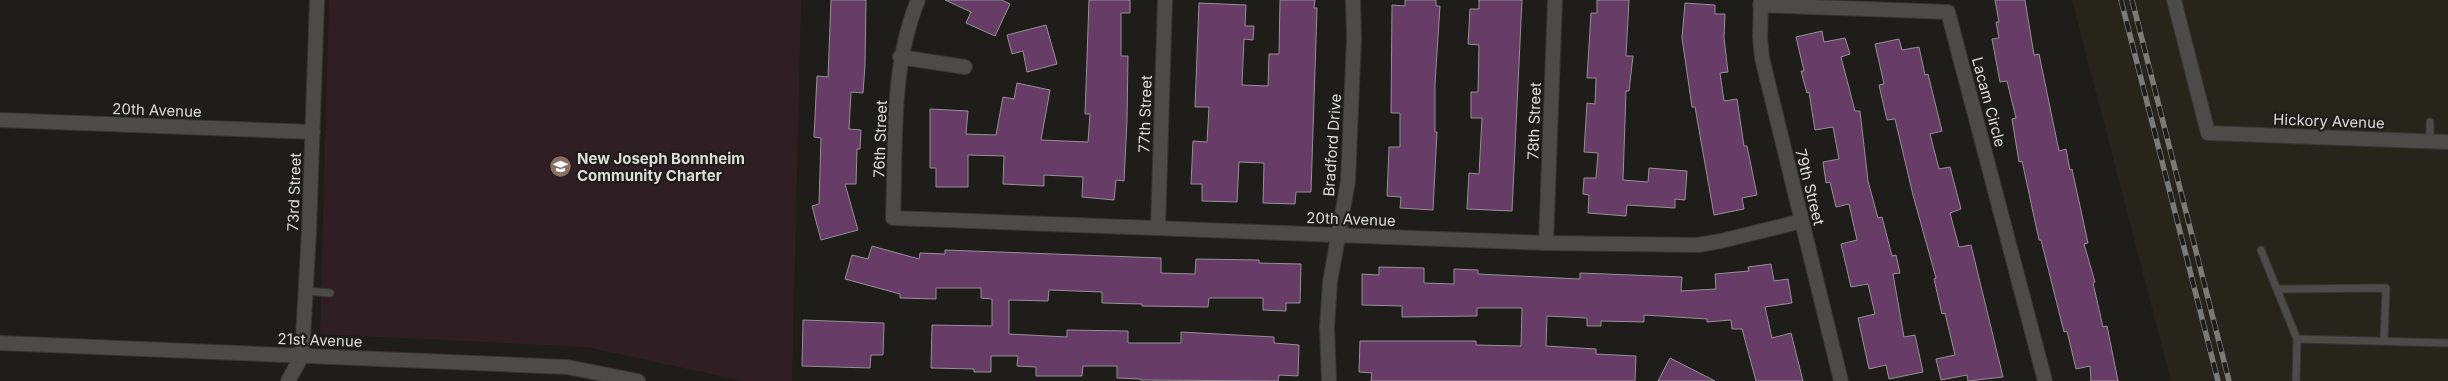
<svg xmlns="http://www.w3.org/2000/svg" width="2448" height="381" viewBox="0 0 2448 381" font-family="Inter,sans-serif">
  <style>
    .built { fill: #27241b }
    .education { fill: #301e25 }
    .building { fill: #673d67; stroke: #949094 }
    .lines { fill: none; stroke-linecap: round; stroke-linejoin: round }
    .service-casing { stroke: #373634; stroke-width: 9 }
    .minor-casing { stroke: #373634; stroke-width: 16 }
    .tertiary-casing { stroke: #373634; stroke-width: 16 }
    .service { stroke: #4c4b47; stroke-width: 7 }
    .minor { stroke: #4c4b47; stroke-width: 14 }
    .tertiary { stroke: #4c4b47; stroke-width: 14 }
    .rail-casing { stroke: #7a7a76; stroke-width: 5.5 }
    .rail { stroke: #1e1d19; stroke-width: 4; stroke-dasharray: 11; stroke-linecap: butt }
    .labels { text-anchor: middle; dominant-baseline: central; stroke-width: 4.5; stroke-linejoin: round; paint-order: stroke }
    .street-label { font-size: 15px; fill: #dcdcd9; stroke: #1e1d19 }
    .poi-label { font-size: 15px; font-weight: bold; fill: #dcdcd9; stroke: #1e1d19; text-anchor: start }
  </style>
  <rect width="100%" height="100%" fill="#1e1d19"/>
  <path class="built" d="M2072,0H2448V381H2171Z"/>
  <path class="education" d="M329,0H801L792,381H743L587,347L320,334Z"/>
  <path class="building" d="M831,0H866L865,65L863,93L851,92L849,129L861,130L860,149H857L856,184H845L858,230L821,240L812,206L819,204L821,138L814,137L817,76L828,77Z
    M945,0H1002L1010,4L995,36L966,23L971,12Z
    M1089,0H1130V13H1121V56H1128L1127,121L1124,181L1116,180L1114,200L1082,197L1083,177L1044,175V186L1003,184L1004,156L968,155V187H936V168H930V109L968,111L966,134L996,135L1003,97L1014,99L1017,83L1050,90L1041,140L1088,142L1090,114H1085Z
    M1280,0H1315L1314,8H1317L1311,192H1296L1295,204L1263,203L1264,163L1239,162L1237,202L1202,201V184H1191L1193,141L1207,142L1209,107H1195L1199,3L1246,5L1245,26H1254L1253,40L1244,39L1242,85L1268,86L1269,54H1279Z
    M1405,0H1436V6H1440L1435,84V132H1437L1433,210L1400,208L1401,197L1387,196L1389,147H1400V113H1391L1392,5L1405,6Z
    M1479,0H1522L1512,211L1467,209L1469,173L1479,174L1482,118H1471V92H1478L1479,45L1468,44L1470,9H1479Z
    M1597,0H1629L1626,56H1633L1629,91H1626L1623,180L1648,182L1649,168L1687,171L1685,200L1675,199V208L1627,205L1626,216L1588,213L1589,195L1583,194L1584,178H1596L1598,153L1584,152L1587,103L1595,104L1596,78H1587L1591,13H1597Z
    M1995,0H2025L2034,55L2039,54L2059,151L2066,149L2070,170L2072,169L2088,243L2084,244L2095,282L2093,283L2103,327L2107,326L2118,381H2091L2090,366L2076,369L2067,331L2064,332L2041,240H2039L2022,161L2019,162L2012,119L2016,118L2007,81L2000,82L1992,39L1999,38L1996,22H1999Z
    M1685,3L1715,5V14H1725L1724,38L1728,72L1720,73L1724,101L1737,99L1744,146H1747L1757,195L1742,198L1744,209L1714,215L1695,107H1692L1682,38Z
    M1046,25L1057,64L1027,72L1023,51L1012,54L1007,35Z
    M1822,31L1824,42L1845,38L1850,54L1841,57L1855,111H1860L1868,181L1878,218L1882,217L1892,256L1896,255L1900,273L1893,274L1904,337L1915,335L1923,372L1889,379L1886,365L1869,369L1858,318L1875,314L1868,284L1851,287L1841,244L1857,240L1849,204L1836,207L1830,182L1826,183L1823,162L1839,159L1833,127L1815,130L1809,92L1807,93L1801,71H1804L1796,37Z
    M1899,39L1902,50L1919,47L1925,75L1928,74L1942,131L1930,134L1939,169L1950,167L1961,209L1950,213L1959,247L1971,245L2003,377L1968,381L1967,375L1941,380L1936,359L1955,355L1945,313L1942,314L1934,279L1936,278L1913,195L1895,119L1887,120L1879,85L1884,84L1875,44Z
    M872,246L919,259L920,253L945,254V250L1161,258V273L1195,274L1196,259L1259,260V263L1301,264L1300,303H1286V311L1263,310V298H1209L1208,307L1142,306V304L1102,303V292L1049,290L1048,301L1009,300V334L1067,337V330L1128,331V343H1181V332L1274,337V343L1299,345L1298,376L1279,375L1278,381L1140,380V379L1117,378V366H1083L1082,376H1036V367L1017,366L1018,356H991V372H974V369L931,368L932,325L992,326V299L981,298V288H936V299L900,298V294L845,279L852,255L868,259Z
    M1771,264L1774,281L1788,279L1792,303L1765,307L1772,338L1791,333L1803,381H1756L1742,329H1732L1731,320L1707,322V319L1644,315V322L1601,321V326H1587V318L1547,316L1546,346L1596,349V354L1636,356L1635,381H1371L1372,373L1359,372L1360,341H1476V345L1521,346L1522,308H1477V316L1402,317V306L1362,305V274L1379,275V267L1424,268V283L1454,284V269L1478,270V274L1580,279V273L1682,277L1681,291L1716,289L1715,274L1749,271L1748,267Z
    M803,320L884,323L883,355H871L870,368L802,366Z
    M1670,358L1715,381H1658Z"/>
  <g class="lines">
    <defs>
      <path id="service" d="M2430,122V141
        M2261,250L2297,339L2448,343
        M2277,289L2386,288L2384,340
        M306,291L330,293
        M2296,381L2297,339"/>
      <path id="minor" d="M918,0C890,68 896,146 893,218L1546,243L1698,245L1721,241L1802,221
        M1761,0L1760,37L1762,58L1841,381
        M2174,0L2208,133L2448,142
        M1760,5L1948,12L2045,381
        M900,57L965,67
        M0,120L313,132
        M1158,228L1165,0
        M1546,243L1555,0
        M288,381L302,356L309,231L317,0
        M1329,381L1327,327L1330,282L1348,181L1354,38L1353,0"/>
      <path id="tertiary" d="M0,343L567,367L638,381"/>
    </defs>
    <use href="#service" class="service-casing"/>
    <use href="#minor" class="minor-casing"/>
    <use href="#tertiary" class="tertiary-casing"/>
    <use href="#service" class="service"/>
    <use href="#minor" class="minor"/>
    <use href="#tertiary" class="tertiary"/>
    <defs>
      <path id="rail" d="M2121,0L2218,381
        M2132,0L2229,381"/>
    </defs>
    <use href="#rail" class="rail-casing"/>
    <use href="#rail" class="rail"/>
  </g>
  <defs>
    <symbol id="school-disc" viewBox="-11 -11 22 22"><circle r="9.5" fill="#8d6e63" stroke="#1e1d19"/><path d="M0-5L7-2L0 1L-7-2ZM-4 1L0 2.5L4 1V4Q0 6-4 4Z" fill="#fff"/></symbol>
  </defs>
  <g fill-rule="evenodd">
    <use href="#school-disc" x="548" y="154" width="25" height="25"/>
  </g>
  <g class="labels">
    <g class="street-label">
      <text transform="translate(1989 102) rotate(75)">Lacam Circle</text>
      <text transform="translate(157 110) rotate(2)">20th Avenue</text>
      <text transform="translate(1145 114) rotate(-88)">77th Street</text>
      <text transform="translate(1534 121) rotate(-88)">78th Street</text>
      <text transform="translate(2329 121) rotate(2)">Hickory Avenue</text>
      <text transform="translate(880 139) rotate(-88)">76th Street</text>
      <text transform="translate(1332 145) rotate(-86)">Bradford Drive</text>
      <text transform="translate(1810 187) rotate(76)">79th Street</text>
      <text transform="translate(294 192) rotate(-88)">73rd Street</text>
      <text transform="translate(1351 219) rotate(2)">20th Avenue</text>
      <text transform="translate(320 340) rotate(2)">21st Avenue</text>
    </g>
    <g class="poi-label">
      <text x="577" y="158">New Joseph Bonnheim<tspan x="577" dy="17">Community Charter</tspan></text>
    </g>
  </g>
</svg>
